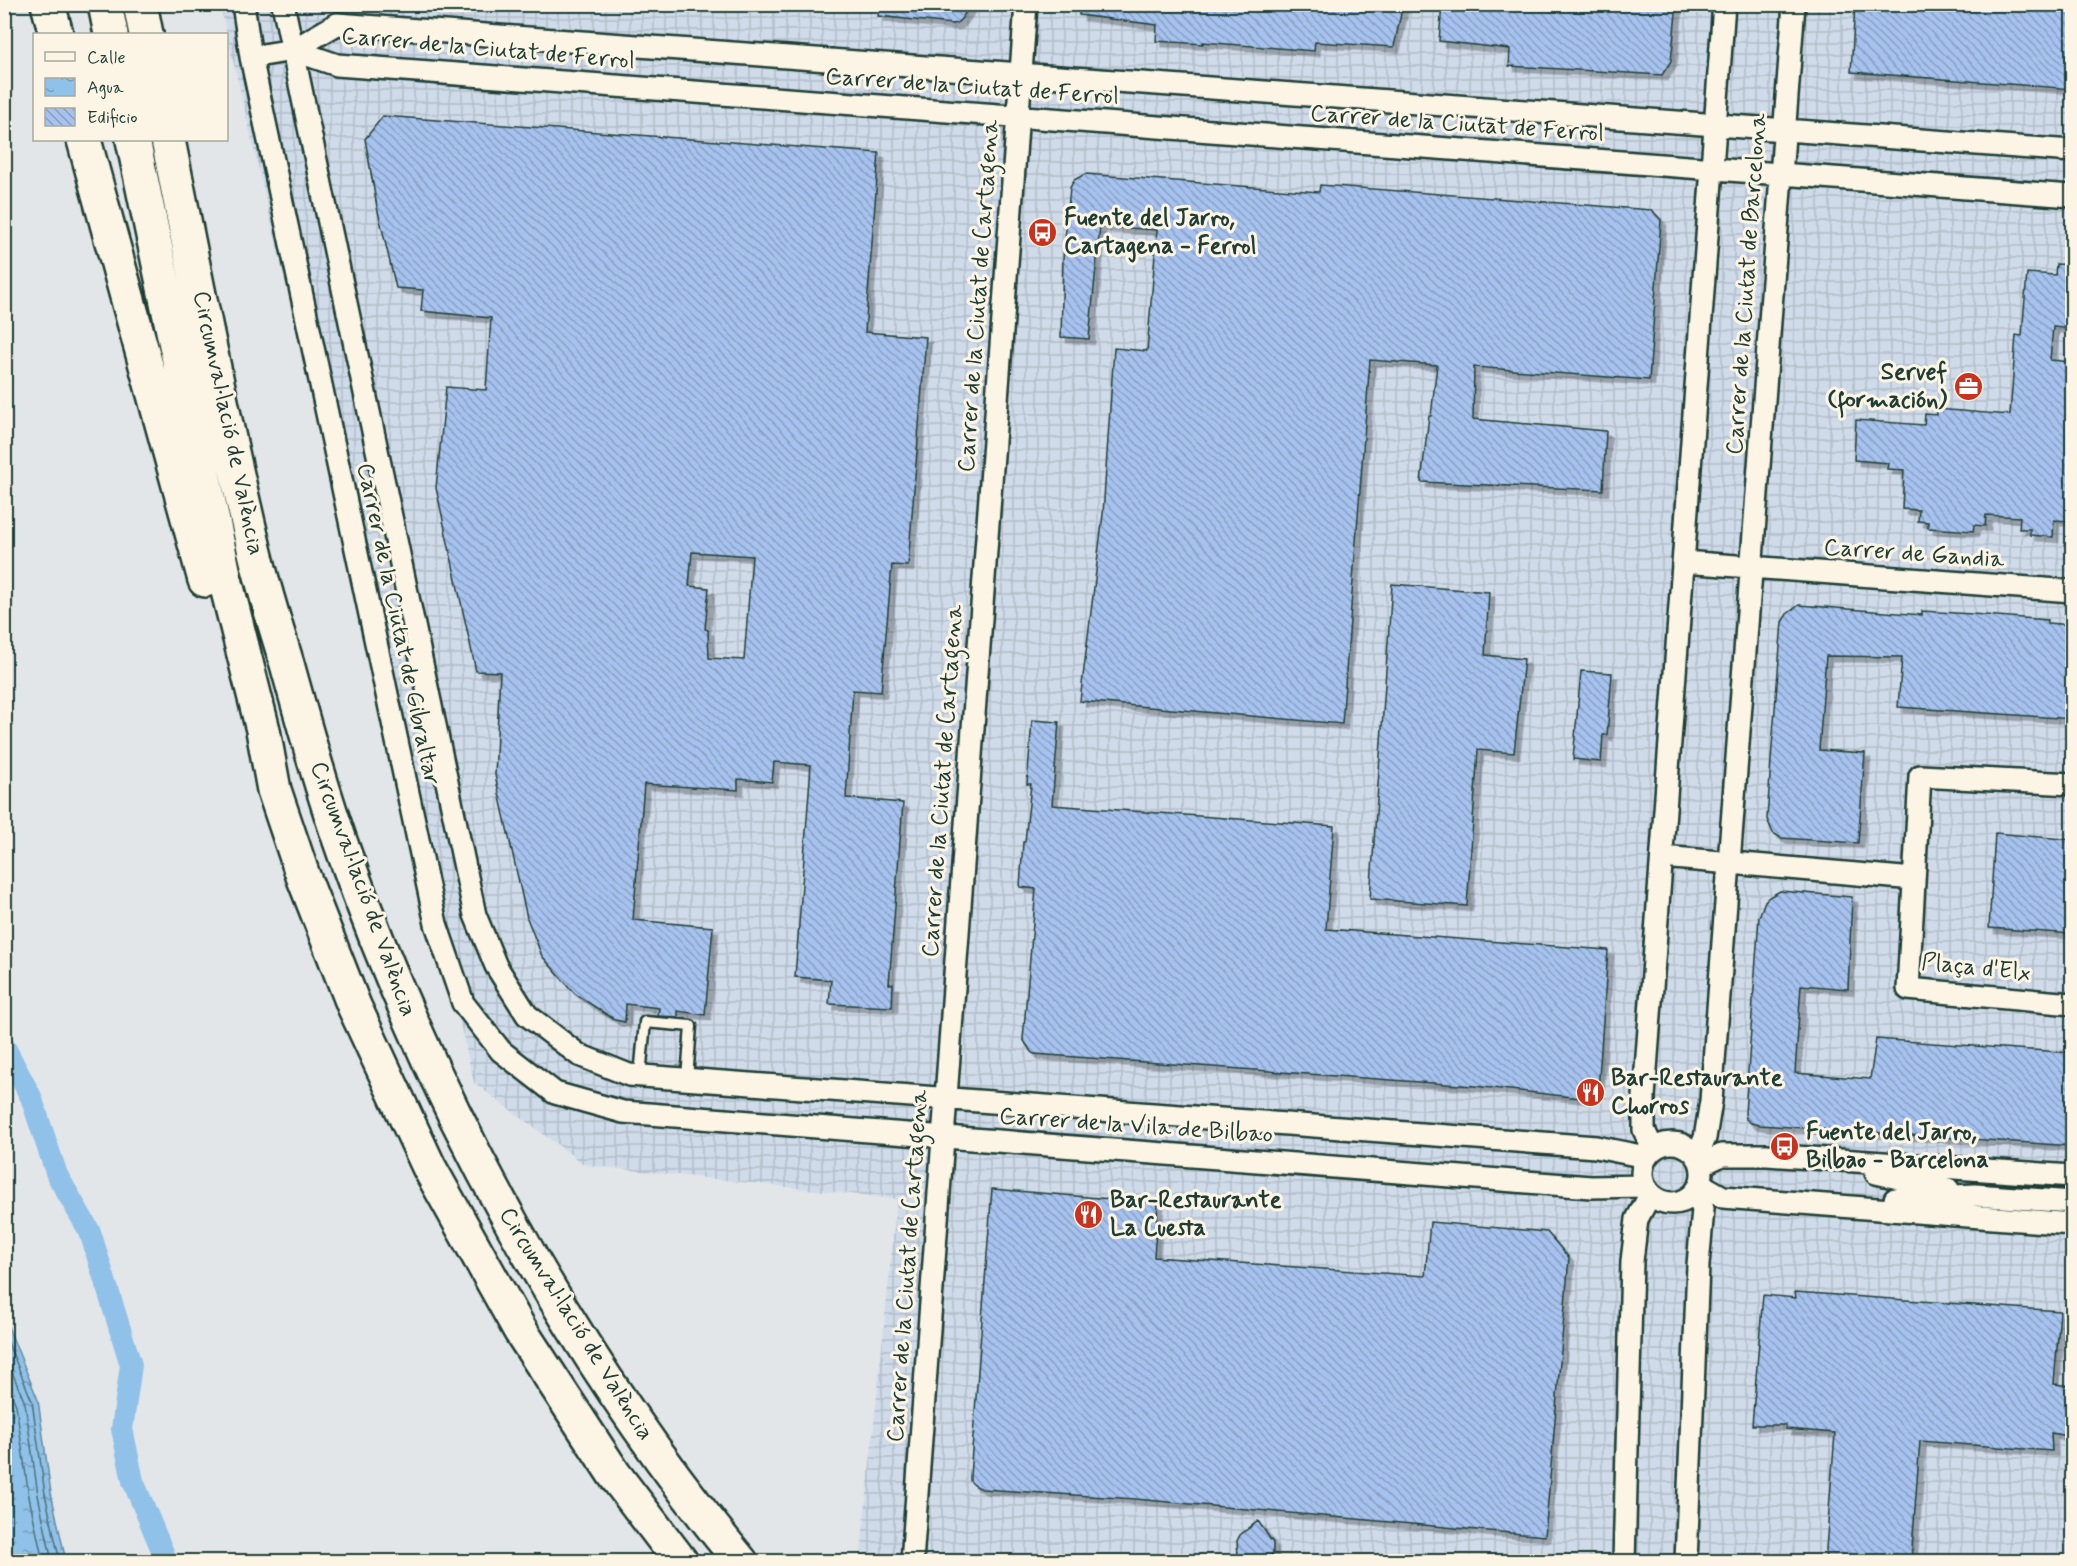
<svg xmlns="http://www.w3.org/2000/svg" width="2077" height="1566" viewBox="0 0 2077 1566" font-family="Mynerve,sans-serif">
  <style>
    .industrial { fill: url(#industrial-grid) }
    .water { fill: url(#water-ripples); stroke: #638ca1; stroke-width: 1.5 }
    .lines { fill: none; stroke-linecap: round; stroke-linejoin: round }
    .shore { stroke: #4c727c; stroke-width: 1.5 }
    .canal { stroke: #90c1e9; stroke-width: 22 }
    .building { fill: url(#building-back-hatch); stroke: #1f3d34; stroke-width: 1.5; fill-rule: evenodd; filter: url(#shadow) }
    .service-casing { stroke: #1f3d34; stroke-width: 15 }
    .minor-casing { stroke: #1f3d34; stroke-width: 26 }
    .motorway-casing { stroke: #1f3d34; stroke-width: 38 }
    .service { stroke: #fcf5e5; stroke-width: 10 }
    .minor { stroke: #fcf5e5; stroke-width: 21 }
    .motorway { stroke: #fcf5e5; stroke-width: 33 }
    .labels { text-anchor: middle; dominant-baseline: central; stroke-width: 6; stroke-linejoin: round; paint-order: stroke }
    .street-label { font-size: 24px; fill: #1f3d34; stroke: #fcf5e5 }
    .poi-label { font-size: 24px; font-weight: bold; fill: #1f3d34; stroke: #fcf5e5; text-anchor: start }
  </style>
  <defs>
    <pattern id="industrial-grid" width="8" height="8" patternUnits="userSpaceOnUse" patternTransform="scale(1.5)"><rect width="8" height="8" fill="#d0dbea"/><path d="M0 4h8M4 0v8" fill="none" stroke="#b2bdc9"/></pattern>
    <pattern id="water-ripples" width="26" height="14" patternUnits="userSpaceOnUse" patternTransform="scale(1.5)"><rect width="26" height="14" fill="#90c1e9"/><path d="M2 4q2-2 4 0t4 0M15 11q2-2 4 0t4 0" fill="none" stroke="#759ebe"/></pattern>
    <pattern id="building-back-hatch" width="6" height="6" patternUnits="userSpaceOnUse" patternTransform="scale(1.5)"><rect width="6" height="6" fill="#a7c2ef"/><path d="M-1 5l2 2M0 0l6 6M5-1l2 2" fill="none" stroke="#879fc2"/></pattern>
    <filter id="shadow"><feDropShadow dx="5.5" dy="5.5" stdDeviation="0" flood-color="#0004"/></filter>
  </defs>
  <rect width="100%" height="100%" fill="#e2e6e8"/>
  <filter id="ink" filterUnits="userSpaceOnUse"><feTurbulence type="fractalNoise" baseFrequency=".0167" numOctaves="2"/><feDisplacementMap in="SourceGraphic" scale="12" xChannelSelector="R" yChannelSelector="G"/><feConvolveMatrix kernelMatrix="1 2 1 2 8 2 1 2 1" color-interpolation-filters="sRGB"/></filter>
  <g filter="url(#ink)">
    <path class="industrial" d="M220,5H2072V1561H860L897,1199L585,1165L474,1083Z"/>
    <path class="water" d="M4,1317L38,1400L51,1493L66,1561H5Z"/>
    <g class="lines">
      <path class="shore" d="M4,1333L32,1401L45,1494L60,1562
        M4,1353L25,1403L38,1495L52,1562
        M4,1377L16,1405L29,1497L43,1562"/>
      <path class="canal" d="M4,1046L31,1097L57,1175L90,1232L131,1365L122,1429L133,1481L167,1562"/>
    </g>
    <path class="building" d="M879,4H971L962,18L957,23L952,24L878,16Z
      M1080,4H1403L1394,47L1315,42L1314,51L1203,42V44L1156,41L1157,25L1079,15Z
      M1442,4H1677L1671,61L1662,75L1509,66L1510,49L1439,41Z
      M1855,4H2054L2073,6V89L1851,72Z
      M383,116L879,153L865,332L926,337L908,566L892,565L881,692L853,690L846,798L903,803L889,984H893L892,1007L829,1004L831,980L795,977L811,765L774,762L772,782L738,779V790L644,784L633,920L713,927L705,1015L678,1011V1017L658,1016L659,1008L626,1004L625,1022L615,1020L575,994L542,956L527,918L495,775L500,672L476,671L436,488L446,387L486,390L491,318L421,311L423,290L396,288L377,207L365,139ZM692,552L752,556L744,660L709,658L708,630L705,629L709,588L689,586Z
      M1085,174L1319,192L1320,185L1652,210L1661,220L1649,380L1474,367L1473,419L1606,431L1603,490L1421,482L1429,416H1431L1437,365L1370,360L1342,724L1080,701L1103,514L1114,348L1147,351L1157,230L1100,226L1089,339L1061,337L1063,259L1070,188L1074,180Z
      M2056,264L2073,265V329L2053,327L2050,360L2073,362L2070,445H2073V490L2070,521L2054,520L2053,537L2030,535V529H2019L2020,517L1986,515L1985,526L1974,525L1973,531L1928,528V522L1918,521L1919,510L1902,509L1904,470L1887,469L1888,463L1854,460L1856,420L1924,425L1925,414L1937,415V409L2010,415L2016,335L2022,336L2027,273L2055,275Z
      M1392,584L1489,592L1485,655L1524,659L1514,753L1478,750L1467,906L1370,899Z
      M1799,605L1922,615V611L1972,614L2048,620L2047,623L2073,625V719L1898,707L1902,657L1826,656L1819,750L1865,753L1858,843L1781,838L1773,833L1767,819L1772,746L1782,622L1787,614Z
      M1581,671L1612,673L1607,735H1603L1601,762L1573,759Z
      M1032,720L1059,722L1052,805L1334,826L1326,929L1608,950L1598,1092L1592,1096L1581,1098L1474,1086L1034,1054L1031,1052L1023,1039L1036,889L1020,887L1023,842H1025L1031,784H1027Z
      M1995,833L2073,840V934L1989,928Z
      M1780,891L1852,897L1848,989L1801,985L1795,1073L1870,1079L1876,1039L2073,1053V1146L1759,1125L1751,1123L1746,1119L1745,1113L1759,917L1765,901L1769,897Z
      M992,1189L1158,1203L1154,1257L1425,1276L1430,1222L1547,1232L1569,1258L1545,1536L1135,1499L982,1489L974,1485L970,1481V1476Z
      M1795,1292L2060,1311L2054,1384L2073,1386V1437L2051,1433L2052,1451L1920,1441L1911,1562H1825L1835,1433L1786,1429V1425H1752L1763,1295L1796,1298Z
      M1258,1521L1273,1543V1553L1266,1562H1242L1238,1556L1237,1541L1240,1535Z"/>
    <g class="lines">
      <defs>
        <path id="service" d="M640,1076L645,1022L691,1026L687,1079"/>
        <path id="minor" d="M243,4L251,57L436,924L463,1003L501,1051L555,1093L623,1112L1591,1187L1644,1186
          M283,4L475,915L496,966L527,1015L579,1055L629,1075L1596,1147L1646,1157
          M293,50L337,65L2072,196
          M251,57L293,50L337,24L2072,151
          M1683,562L2072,591
          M2072,784L1920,776L1908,989L2072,1004
          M1662,857L1914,879
          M1642 1173a30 30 0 1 1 60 0a30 30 0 1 1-60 0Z
          M1653,1149L1644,1130V1097L1724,4
          M1697,1156L1705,1138L1711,1101L1794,4
          M1701,1165L1722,1155H1767L2072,1176
          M1876,1173L1948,1189
          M1700,1184L1723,1197L2072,1224
          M1895,1199L1975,1195L2072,1202
          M912,1562L1026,4
          M1624,1562L1632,1261L1637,1219L1650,1195
          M1686,1562L1698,1265L1703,1209L1695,1193"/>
        <path id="motorway" d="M48,4L56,34
          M105,4L111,34
          M140,4L146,34
          M84,140L205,580
          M133,140L225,579L263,730L274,790L303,876L354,1006L429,1167L520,1330L614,1474L681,1562
          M168,140C195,274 221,410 253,544C262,584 275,624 287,664C305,729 323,794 346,858C436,1109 571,1356 741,1562"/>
      </defs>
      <use href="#service" class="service-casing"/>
      <use href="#minor" class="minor-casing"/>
      <use href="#motorway" class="motorway-casing"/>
      <use href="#service" class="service"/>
      <use href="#minor" class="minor"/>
      <use href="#motorway" class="motorway"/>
    </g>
  </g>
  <defs>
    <symbol id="bus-disc" viewBox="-11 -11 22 22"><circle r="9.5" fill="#c8321e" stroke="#fcf5e5"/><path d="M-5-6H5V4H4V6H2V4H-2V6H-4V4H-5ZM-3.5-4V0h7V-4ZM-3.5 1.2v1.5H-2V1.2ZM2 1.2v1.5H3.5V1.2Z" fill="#fff"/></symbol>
    <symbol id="office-disc" viewBox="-11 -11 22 22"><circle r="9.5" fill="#c8321e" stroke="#fcf5e5"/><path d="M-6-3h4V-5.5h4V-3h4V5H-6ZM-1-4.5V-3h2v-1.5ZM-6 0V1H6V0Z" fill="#fff"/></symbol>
    <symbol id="restaurant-disc" viewBox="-11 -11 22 22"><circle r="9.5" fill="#c8321e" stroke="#fcf5e5"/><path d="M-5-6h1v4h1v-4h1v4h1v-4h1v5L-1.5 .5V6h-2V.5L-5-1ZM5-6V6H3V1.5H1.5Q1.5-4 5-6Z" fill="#fff"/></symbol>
  </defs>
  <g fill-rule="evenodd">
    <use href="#bus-disc" x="1026" y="216" width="33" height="33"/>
    <use href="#office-disc" x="1952" y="370" width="33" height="33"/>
    <use href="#restaurant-disc" x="1574" y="1076" width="33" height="33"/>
    <use href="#bus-disc" x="1768" y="1130" width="33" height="33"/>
    <use href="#restaurant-disc" x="1072" y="1198" width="33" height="33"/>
  </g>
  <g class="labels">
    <g class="street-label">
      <text transform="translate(488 49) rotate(5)">Carrer de la Ciutat de Ferrol</text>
      <text transform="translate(972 87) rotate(4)">Carrer de la Ciutat de Ferrol</text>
      <text transform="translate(1457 124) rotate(4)">Carrer de la Ciutat de Ferrol</text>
      <text transform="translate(1747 284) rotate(-86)">Carrer de la Ciutat de Barcelona</text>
      <text transform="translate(979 296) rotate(-86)">Carrer de la Ciutat de Cartagena</text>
      <text transform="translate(228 423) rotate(78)">Circumval·lació de València</text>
      <text transform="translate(1914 554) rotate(4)">Carrer de Gandia</text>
      <text transform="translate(398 624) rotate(78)">Carrer de la Ciutat de Gibraltar</text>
      <text transform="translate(943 781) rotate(-86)">Carrer de la Ciutat de Cartagena</text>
      <text transform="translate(363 889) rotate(70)">Circumval·lació de València</text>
      <text transform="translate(1976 968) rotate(6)">Plaça d'Elx</text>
      <text transform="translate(1136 1126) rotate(4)">Carrer de la Vila de Bilbao</text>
      <text transform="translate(908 1266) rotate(-86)">Carrer de la Ciutat de Cartagena</text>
      <text transform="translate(576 1324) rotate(58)">Circumval·lació de València</text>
    </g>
    <g class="poi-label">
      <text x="1064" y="218">Fuente del Jarro,<tspan x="1064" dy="28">Cartagena - Ferrol</tspan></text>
      <text x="1947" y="372" text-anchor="end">Servef<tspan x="1947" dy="28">(formación)</tspan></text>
      <text x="1611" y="1078">Bar-Restaurante<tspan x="1611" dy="28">Chorros</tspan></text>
      <text x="1806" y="1132">Fuente del Jarro,<tspan x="1806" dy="28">Bilbao - Barcelona</tspan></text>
      <text x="1110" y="1200">Bar-Restaurante<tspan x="1110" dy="28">La Cuesta</tspan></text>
    </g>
  </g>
  <rect width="2077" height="1566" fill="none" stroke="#fcf5e5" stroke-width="24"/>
  <rect x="12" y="12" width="2053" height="1542" fill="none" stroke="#1f3d34" stroke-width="2" filter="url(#ink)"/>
  <rect x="33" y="33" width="195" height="108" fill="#fcf5e5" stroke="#a4ab9e" stroke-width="1.5"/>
  <rect x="45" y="52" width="30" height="9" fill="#fcf5e5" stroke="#a4ab9e" stroke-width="1.5"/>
  <text x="87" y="63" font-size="18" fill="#1f3d34">Calle</text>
  <rect x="45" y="78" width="30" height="18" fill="url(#water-ripples)" stroke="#a4ab9e" stroke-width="1.5"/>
  <text x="87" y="93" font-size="18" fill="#1f3d34">Agua</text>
  <rect x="45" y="108" width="30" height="18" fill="url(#building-back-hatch)" stroke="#a4ab9e" stroke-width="1.5"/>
  <text x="87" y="123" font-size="18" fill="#1f3d34">Edificio</text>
</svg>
